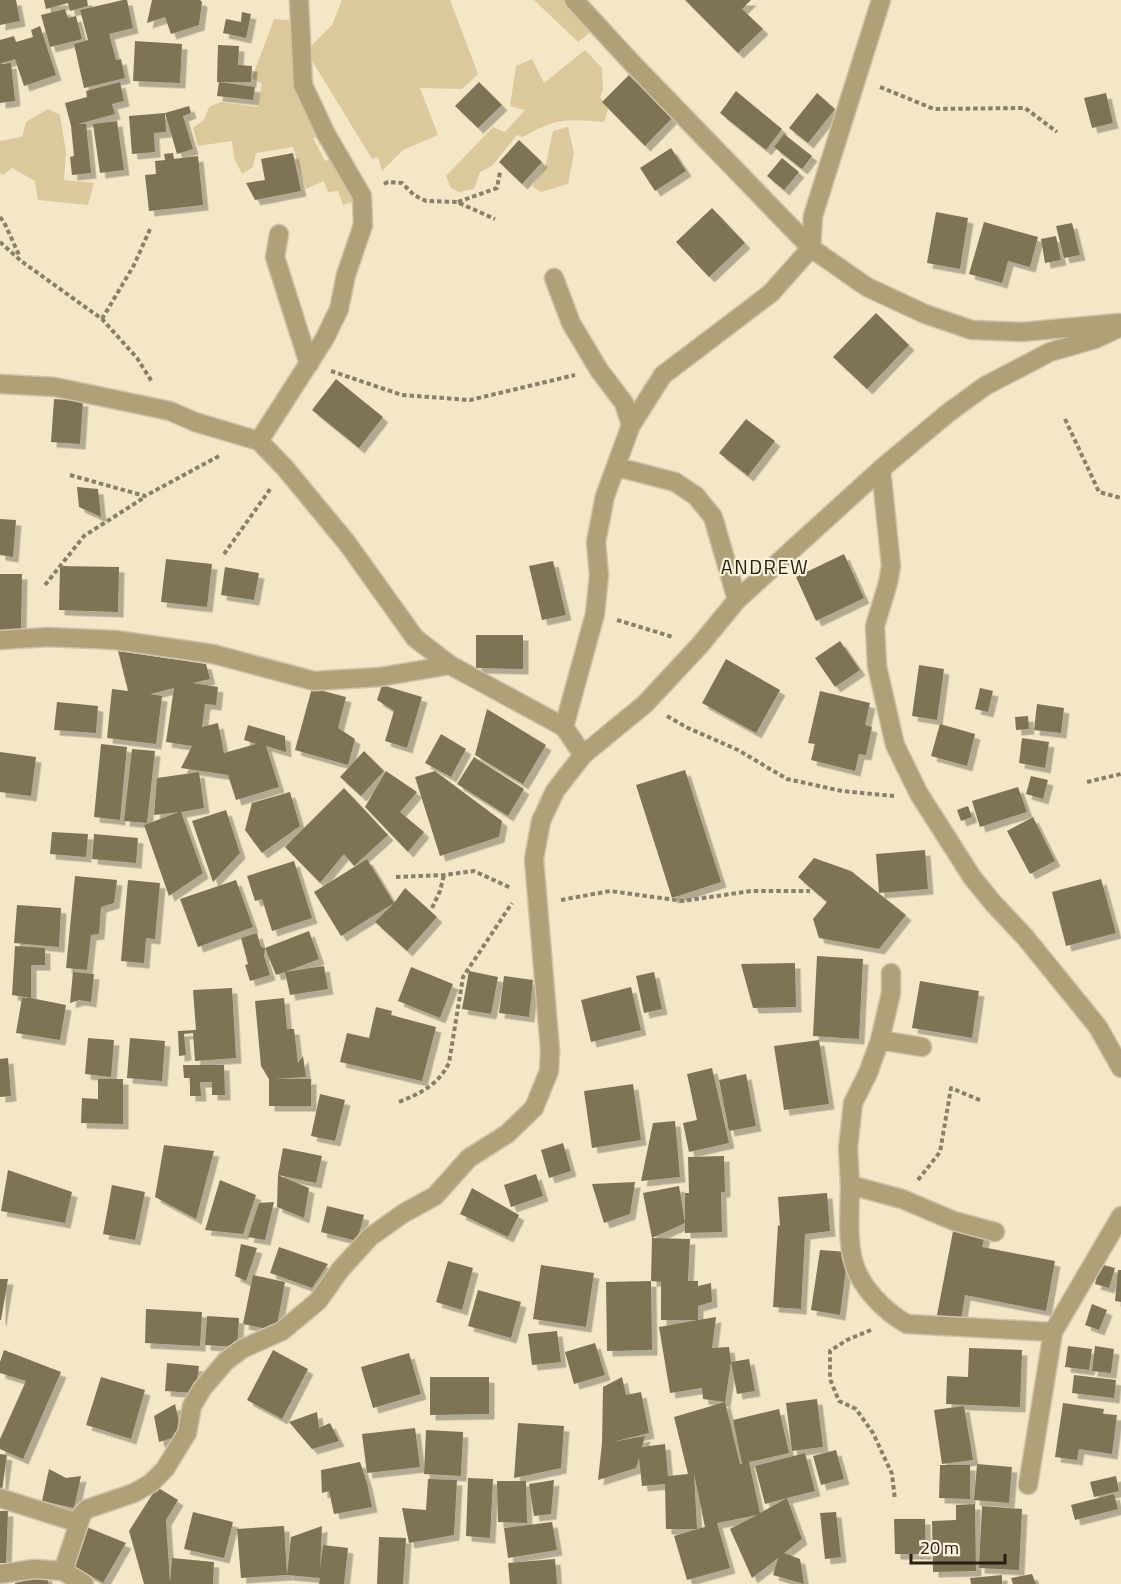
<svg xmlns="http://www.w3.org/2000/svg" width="1121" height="1584" viewBox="0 0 1121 1584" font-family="'Titillium Web',sans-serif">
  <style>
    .green { fill: #dbc99b }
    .building { fill: #7f7357; filter: url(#shadow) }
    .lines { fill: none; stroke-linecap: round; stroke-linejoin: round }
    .minor-casing { stroke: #cec3a7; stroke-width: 21 }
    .path { stroke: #88806b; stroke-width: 4; stroke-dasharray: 4.5 3; stroke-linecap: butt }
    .minor { stroke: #afa078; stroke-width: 18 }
    .labels { text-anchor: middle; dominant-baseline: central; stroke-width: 4.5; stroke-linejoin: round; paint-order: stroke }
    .quarter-label { font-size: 20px; letter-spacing: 1.5px; fill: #252015; stroke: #fef4db }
  </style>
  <defs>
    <filter id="shadow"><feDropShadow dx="5.5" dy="5.5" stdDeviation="0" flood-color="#0004"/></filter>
  </defs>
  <rect width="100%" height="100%" fill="#f3e7c7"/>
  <path class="green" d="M342,0H450L478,74L462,89L420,88L438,135L403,150L382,171L378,157L372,159L311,59V46L332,25Z
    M534,0H567L595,29L578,42Z
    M274,19L299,21L295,82L302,105L307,104L323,135L313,138L325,161L342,155L345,180L353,202L343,205L338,191L328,192L324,181L306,189L293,147L256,153L253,167L242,174L234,158L232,141L198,146L193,128L204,120L209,107L221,102L258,107L262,84L252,78Z
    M585,50L602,68L603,90L600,97L608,109L604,122C567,119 556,118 523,137L517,135L492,166L480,172L474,189L459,192L451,188L446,176L493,127L505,132L525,110L510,106L516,66L532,59L544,83Z
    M48,109L60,115L66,152L64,180L94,183L88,205L38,200L35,181L12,168L3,175L0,173V141L22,137L26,122Z
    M568,127L574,153L568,184L541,192L532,186L545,168L553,131Z"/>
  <path class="building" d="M0,0H16L20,21L0,25Z
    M44,0H87L88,6L70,11L68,3L46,9Z
    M123,0H127L133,28L109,34L116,60L121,59L125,78L84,88L74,44L88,40L80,10Z
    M152,0H200L202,2L199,25L171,34L165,17L147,23Z
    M685,0H751L742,9L763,29L738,53Z
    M65,9L68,18L76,16L82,39L50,47L41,15Z
    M242,12L251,14L246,38L223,33L226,19L241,22Z
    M40,26L56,75L24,86L15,59L0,64V40L14,36L16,42L33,37L31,30Z
    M135,41L182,44L180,83L133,81Z
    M218,45L239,46L238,65L252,66L251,82H217Z
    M11,63L15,101L0,103V64Z
    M629,75L672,118L645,146L602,102Z
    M120,82L124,101L112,104L115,114L78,124H86L91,173L72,175L70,157L74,156L71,126L65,103L87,97L86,91Z
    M219,82L255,87L253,100L217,96Z
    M479,82L502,105L478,128L455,106Z
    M736,91L782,129L766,150L720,113Z
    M817,93L835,109L808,143L789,128Z
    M1106,93L1113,123L1092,128L1084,98Z
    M189,106L191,113L183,116L193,149L177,154L165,113L166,132L154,133L155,152L132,154L129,116L165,113Z
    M117,121L124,170L100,173L93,124Z
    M784,134L812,156L802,169L774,147Z
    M519,140L542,162L522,184L499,162Z
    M671,148L686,171L655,191L640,168Z
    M173,153L174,159L198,156L203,205L149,211L145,175L156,174L155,161L165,160L164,154Z
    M293,153L301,191L255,200L246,183L265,180L261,159Z
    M782,158L799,172L784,190L767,176Z
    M712,208L745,243L709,277L676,242Z
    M936,212L968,218L960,269L927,263Z
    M984,222L1038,237L1030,267L1008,261L1002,283L969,274Z
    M1072,223L1080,255L1064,258L1056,226Z
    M1056,236L1061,260L1045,263L1041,239Z
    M876,313L909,345L867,389L833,357Z
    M336,379L383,417L359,448L312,410Z
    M54,399L83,401L80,444L51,442Z
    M746,419L775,441L748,476L719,453Z
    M77,487L98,489L101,517L79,507Z
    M0,519L16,520L13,557L0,555Z
    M844,554L864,598L816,621L796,577Z
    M166,559L212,564L207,607L161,602Z
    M553,561L566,615L542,620L529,566Z
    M60,566L119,567L118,612L59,610Z
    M225,567L259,573L254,600L221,595Z
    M0,574H22L21,631L0,630Z
    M476,635H523V669L476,668Z
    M840,641L860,670L835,687L815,658Z
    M118,651L206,664L210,679L193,683L218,687L216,705L205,704L202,727L218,723L224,753L256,744L244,740L248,725L285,736L286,752L266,746L279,787L236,800L228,775L181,768L192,746L166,742L174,688L150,694L162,696L156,744L107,738L112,689L128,691Z
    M726,659L780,690L756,733L702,703Z
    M919,665L944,669L937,720L912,716Z
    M382,685L422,697L407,748L385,741L394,711L377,700Z
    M312,688L346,697L338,728L355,739L348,765L295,750Z
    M980,688L993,691L988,712L975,709Z
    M820,691L870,703L865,725L872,727L866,755L859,754L855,771L811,760L815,744L808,743Z
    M57,702L98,706L96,733L54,730Z
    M1037,704L1064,708L1061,733L1034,730Z
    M487,709L546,745L523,784L475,755Z
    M1028,716L1029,729L1016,730L1015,717Z
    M940,724L975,734L967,766L931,756Z
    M441,734L466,749L451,777L425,763Z
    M1022,738L1049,742L1045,768L1019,763Z
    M101,744L127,747L120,820L94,817Z
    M132,749L155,751L147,823L124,821Z
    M364,751L384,771L361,796L340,777Z
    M0,752L36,757L31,796L0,792Z
    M474,757L524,789L508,816L457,784Z
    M685,770L721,882L672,898L636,785Z
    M386,771L417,792L400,812L424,832L408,852L365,807Z
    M435,771L502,821L499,837L440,856L415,777Z
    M199,772L204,808L181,812L203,873L169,896L144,825L179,812L154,815L157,778Z
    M1031,776L1048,780L1043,799L1026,794Z
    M1018,787L1027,812L980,827L972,801Z
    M344,788L388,835L354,866L344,854L320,883L285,847Z
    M290,792L300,826L262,853L245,830L252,803Z
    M968,806L972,817L961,821L957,810Z
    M226,810L240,853L213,882L192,821Z
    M1033,817L1055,861L1030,874L1007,831Z
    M52,832L88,834L86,857L50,854Z
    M94,834L138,838L136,863L92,859Z
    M925,850L928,889L879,893L876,854Z
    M814,858L851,871L906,915L879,949L819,938L813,919L827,902L798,877Z
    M367,859L394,903L405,888L437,917L407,951L375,922L394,903L341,936L314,892Z
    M294,861L312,918L272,931L262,899L255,901L247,876Z
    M75,876L117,880L114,903L101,907L99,934L91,935L87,970L66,968Z
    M1101,879L1116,933L1066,946L1052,892Z
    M128,880L160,883L155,939L146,938L144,963L121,961Z
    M236,880L253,927L198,947L180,899Z
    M17,905L61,908L59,947L14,943Z
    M309,931L319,959L285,972L324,966L328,989L290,995L285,972L276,975L265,948Z
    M257,933L261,947L265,948L264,956L270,975L250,981L245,965L248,964L241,938Z
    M15,946L45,948V965H31V998L66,1005L60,1040L16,1033L22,998H31L12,995Z
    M817,956L863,959L859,1039L813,1036Z
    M795,963L796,1007L753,1008L741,964Z
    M411,967L453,984L440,1018L398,1001Z
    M469,971L498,977L491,1014L462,1009Z
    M73,972L94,974L91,1002L79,1000L70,1003Z
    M654,972L662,1009L644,1013L636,976Z
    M504,976L533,980L529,1017L499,1013Z
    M920,981L979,991L972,1038L912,1028Z
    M631,987L641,1030L591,1042L581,1000Z
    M232,988L236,1058L195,1061L193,1033L184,1034L186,1055L179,1056L178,1031L196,1030L193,990Z
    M284,998L287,1029H294L298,1063L303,1056L306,1077L275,1079H311V1106H269V1079L261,1066L255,1001Z
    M376,1007L392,1011L391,1015L436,1027L422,1081L340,1062L347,1033L369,1038Z
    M88,1038L114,1040L111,1077L85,1074Z
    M130,1038L165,1041L162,1081L127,1078Z
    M819,1040L829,1104L784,1110L774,1046Z
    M8,1058L11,1096L0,1097V1059Z
    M183,1065H224L225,1095H212V1082H200L201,1096H190V1078H184Z
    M712,1068L729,1143L689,1152L683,1123L697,1120L687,1074Z
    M746,1074L756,1126L729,1131L719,1080Z
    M98,1079H123V1124L81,1123L82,1098L98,1099Z
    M633,1084L641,1140L592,1148L584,1091Z
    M320,1094L345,1100L335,1141L311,1136Z
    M675,1121L680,1177L641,1181L653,1123Z
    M563,1143L571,1171L549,1178L541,1150Z
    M164,1145L214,1151L196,1219L155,1197Z
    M283,1148L322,1156L316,1183L278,1175Z
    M724,1156L725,1192H721L722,1232L685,1233V1193H689L688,1157Z
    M8,1170L72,1192L65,1223L1,1211Z
    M536,1174L543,1196L511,1207L504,1185Z
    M278,1175L309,1188L304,1218L277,1207Z
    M220,1180L256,1195L243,1234L205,1230Z
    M635,1182L630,1214L604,1223L592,1184Z
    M112,1185L145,1192L135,1240L103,1234Z
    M679,1186L685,1223L652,1238L643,1193Z
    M472,1188L519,1215L508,1237L460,1214Z
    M827,1193L830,1231L805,1234L801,1309L773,1307L778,1225L780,1226L778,1197Z
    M274,1202L265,1240L248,1237L259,1203Z
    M327,1206L364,1215L357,1241L321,1232Z
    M954,1226L986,1232L982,1247L1055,1261L1046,1311L965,1295L961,1320L937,1315Z
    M652,1238L690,1239L688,1281H698V1286L711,1283L712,1302L698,1306V1320L716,1317L712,1348L729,1347L731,1362L749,1359L755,1391L737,1394L731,1362L725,1402L703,1399L702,1388L670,1393L659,1327L698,1320H661V1282L651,1281Z
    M241,1244L257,1248L246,1281L235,1276Z
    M279,1247L328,1264L312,1288L270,1273Z
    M820,1250L848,1252L840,1315L811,1310Z
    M448,1261L473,1268L462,1310L436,1302Z
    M1100,1264L1115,1268L1109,1288L1095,1284Z
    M541,1265L594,1273L586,1327L533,1319Z
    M1118,1270H1121V1302L1115,1301Z
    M253,1275L285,1282L276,1331L243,1324Z
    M0,1279H8L1,1320H0Z
    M651,1281L652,1350L607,1351L606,1282Z
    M478,1290L521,1302L511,1338L468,1326Z
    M1092,1304L1107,1310L1099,1330L1085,1325Z
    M146,1309L202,1312L200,1346L145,1343Z
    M207,1316L239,1318L237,1347L205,1345Z
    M557,1331L561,1362L532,1365L528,1334Z
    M595,1343L605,1375L574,1384L565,1352Z
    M1068,1346L1092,1349L1089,1370L1065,1367Z
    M1095,1346L1114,1349L1111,1373L1092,1371Z
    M969,1348L1022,1350L1020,1407L946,1404L947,1376L968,1377Z
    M4,1350L61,1372L23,1459L0,1449V1439L26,1381L0,1373V1362Z
    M273,1350L308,1369L282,1419L247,1400Z
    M409,1353L421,1394L373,1408L361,1367Z
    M167,1363L199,1366L195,1393L165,1391Z
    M1074,1375L1116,1380L1114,1398L1072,1393Z
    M101,1377L145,1390L131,1439L86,1425Z
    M430,1377H489V1414L430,1415Z
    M622,1377L626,1395L641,1392L649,1433L612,1442L645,1436L642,1447L665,1444L668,1476L688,1474L674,1417L725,1402L740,1464H742L733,1420L779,1409L789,1453L749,1462L760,1513L787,1498L765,1504L755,1466L805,1453L815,1491L787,1498L802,1539L784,1553L800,1559L804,1584L773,1575L778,1558L752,1578L730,1529L757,1515L717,1523L730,1568L687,1580L674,1536L701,1528L705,1527L694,1474L697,1529H666L665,1484L642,1486L639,1458L636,1468L598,1480L602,1443L603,1387Z
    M817,1399L823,1447L792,1451L786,1403Z
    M1063,1403L1104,1409L1103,1414L1117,1415L1112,1454L1079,1449L1077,1460L1055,1457Z
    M175,1404L182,1435L159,1442L154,1416Z
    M964,1406L973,1460L942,1464L934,1410Z
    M317,1412L319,1428L330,1423L339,1441L312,1449L289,1422Z
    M518,1423L564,1426L561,1468L514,1478Z
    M415,1428L420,1467L367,1473L362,1434Z
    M426,1430L463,1432L461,1476L424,1474Z
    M836,1450L844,1479L821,1485L813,1456Z
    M0,1454L7,1455L2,1491L0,1490Z
    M360,1462L367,1483L372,1507L334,1514L329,1491L322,1493L321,1470Z
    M977,1464L1012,1467L1009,1503L974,1500Z
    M940,1465H970V1499L939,1498Z
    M49,1469L66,1478L81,1476L74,1508L42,1501Z
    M1116,1476L1119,1491L1094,1497L1090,1482Z
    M468,1478L493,1479L490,1538L466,1536Z
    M428,1479L457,1480L454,1535L409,1543L402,1508L426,1510Z
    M554,1480L551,1514L534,1516L529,1484Z
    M497,1481H526L527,1523L498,1522Z
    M157,1487L178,1500L166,1520L170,1583L172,1558L214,1562L213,1584H144L129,1531Z
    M1114,1494L1118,1509L1075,1520L1071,1505Z
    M975,1504L976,1571L933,1572L932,1521L956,1520V1505Z
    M982,1506L1022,1509L1019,1570L979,1568Z
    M0,1511H8L6,1563H0Z
    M193,1512L233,1522L224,1558L184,1549Z
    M836,1512L841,1557L825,1559L820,1513Z
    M894,1519H925L926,1554H895Z
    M552,1522L557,1550L508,1558L504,1528Z
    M84,1526L126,1543L103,1583L69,1563Z
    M284,1526L287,1575L241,1578L237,1529Z
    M322,1526L320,1568L323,1545L348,1548L344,1584H319L320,1578L287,1575L291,1537Z
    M379,1537L406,1538L403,1584H377Z
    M555,1559L557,1584H510L508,1563Z
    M1032,1574L1036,1584H1013L1011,1578Z
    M46,1575L49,1584H15V1583Z
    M1002,1575V1584H971L970,1578Z"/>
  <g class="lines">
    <defs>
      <path id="minor" d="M574,0L632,63L811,248L867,287L925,314L972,330L1022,332L1119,323
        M279,234L275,257L309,364
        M554,278L571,323L599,370L624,403L631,425
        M0,384L55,387L170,411L195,422L259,441L285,468L347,543L415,638L450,665L564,727L583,755
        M259,441L325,338L339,309L346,275L363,225L362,196L326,134L303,85L299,0
        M617,467L675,482L696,496L713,517L737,600
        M881,469L891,566L888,583L875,626L877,666L895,745L919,794L972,877L993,903L1025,937L1098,1027L1121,1068
        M0,640L48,637L115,640L213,654L314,681L380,677L450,665
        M564,727L595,614L599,575L596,542L605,496L631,425L663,375L771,293L811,248L813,216L881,0
        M880,1040L891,993V973
        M922,1047L880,1040L868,1073L853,1103L848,1148L850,1185L902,1199L954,1221L995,1232
        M850,1185C850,1209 847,1237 853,1260C859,1286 885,1312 907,1324L1053,1332
        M1028,1485L1053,1332L1121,1216
        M0,1498L79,1523
        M63,1571L82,1514L87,1509L134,1493L151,1483L165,1469L187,1433L192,1406L202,1389L226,1361L242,1349L282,1331L318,1301L340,1270L370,1237L404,1213L435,1196L469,1158L507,1134L534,1108L549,1071L550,1050L534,859L541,821L555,791L583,755L645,704L700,645L737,600L881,469L948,413L985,386L1050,352L1095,339L1121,327
        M0,1574L34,1569L63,1571L84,1584"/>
    </defs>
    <use href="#minor" class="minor-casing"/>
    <path class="path" d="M880,87L934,109L1025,108L1057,132
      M384,184L388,182L402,183L414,195L426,201L457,202L495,219
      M458,202L497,188L500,172
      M0,217L4,222L20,257
      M0,242L21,261L102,319L137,358L152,382
      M102,319L134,265L151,227
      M331,371L402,395L470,400L575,375
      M1065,419L1099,492L1121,498
      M70,475L145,496L219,456
      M224,554L271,488
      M45,585L84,536L145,497
      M617,620L673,637
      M667,716L688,728L738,750L787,779L842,791L894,796
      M1087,782L1121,774
      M396,877L444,875L474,871L511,888
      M561,900L610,891L683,901L751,891H810
      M432,908L440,891L444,875
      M399,1102C421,1093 438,1085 449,1063L463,977L512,903
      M918,1180L940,1152L951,1088L982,1101
      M871,1330L847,1340L830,1351V1379L839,1401L856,1409L873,1433L892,1474L895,1500"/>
    <use href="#minor" class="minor"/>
  </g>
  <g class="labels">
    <g class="quarter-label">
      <text x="765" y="566">ANDREW</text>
    </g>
  </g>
  <path d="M911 1554v9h94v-9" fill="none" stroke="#252015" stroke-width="3"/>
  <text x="920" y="1554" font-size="18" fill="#252015" stroke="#fef4db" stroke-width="4.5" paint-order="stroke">20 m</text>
</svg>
